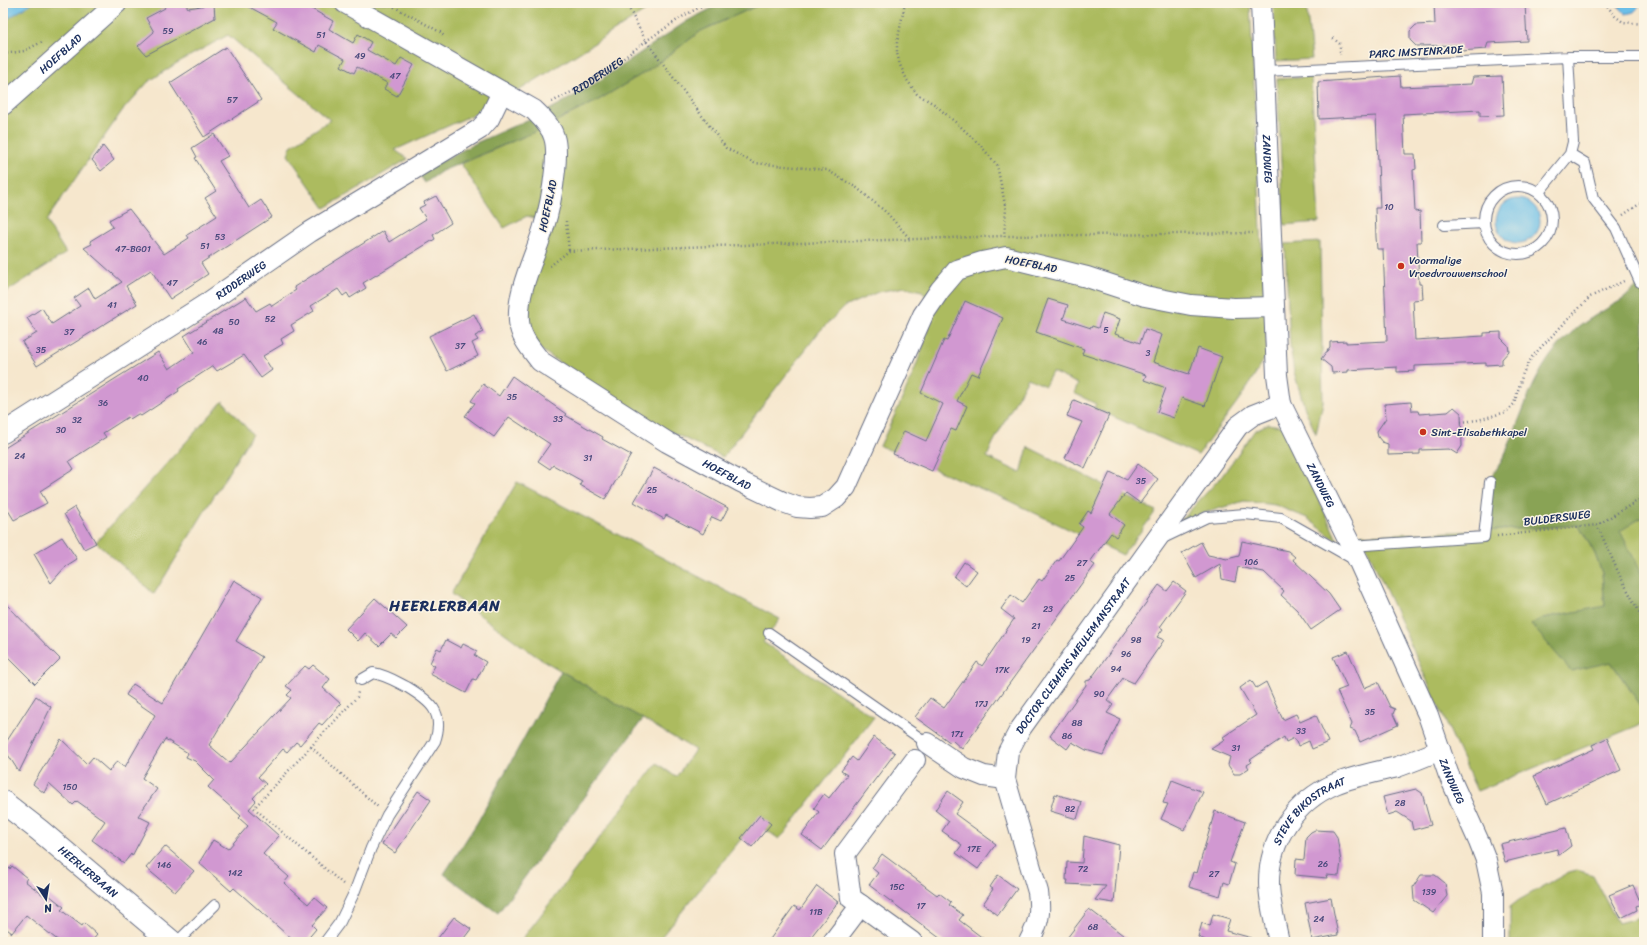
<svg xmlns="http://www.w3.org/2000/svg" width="1647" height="945" viewBox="0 0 1647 945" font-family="Sriracha,sans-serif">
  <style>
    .green { fill: #acbb5e; stroke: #64755e }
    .forest { fill: #89a355; stroke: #52695a }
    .water { fill: #6cbfe8; stroke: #4477a3 }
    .building { fill: #d198d1 }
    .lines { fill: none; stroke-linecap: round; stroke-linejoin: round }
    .lane-casing { stroke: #686f85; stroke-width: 12 }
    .street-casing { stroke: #686f85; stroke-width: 22 }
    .secondary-casing { stroke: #686f85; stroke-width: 24 }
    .path { stroke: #686f85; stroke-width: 2.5; stroke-dasharray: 1 3; stroke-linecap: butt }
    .lane { stroke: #fff; stroke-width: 10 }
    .street { stroke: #fff; stroke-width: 20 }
    .secondary { stroke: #fff; stroke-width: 22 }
    .poi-dot { fill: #c8321e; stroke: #fcf5e5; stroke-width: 1.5 }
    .labels { text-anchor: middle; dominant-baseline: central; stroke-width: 3; stroke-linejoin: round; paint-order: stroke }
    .number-label { font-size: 9px; fill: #48497b }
    .street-label { font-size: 11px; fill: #1b2f5e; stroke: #fcf5e5 }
    .poi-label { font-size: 11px; fill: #1b2f5e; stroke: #fcf5e5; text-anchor: start }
    .district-label { font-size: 15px; font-weight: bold; letter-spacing: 1px; fill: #1b2f5e; stroke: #fcf5e5 }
  </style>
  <rect width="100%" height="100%" fill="#fcf5e5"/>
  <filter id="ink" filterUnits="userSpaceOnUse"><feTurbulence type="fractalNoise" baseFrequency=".025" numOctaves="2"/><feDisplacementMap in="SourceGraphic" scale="8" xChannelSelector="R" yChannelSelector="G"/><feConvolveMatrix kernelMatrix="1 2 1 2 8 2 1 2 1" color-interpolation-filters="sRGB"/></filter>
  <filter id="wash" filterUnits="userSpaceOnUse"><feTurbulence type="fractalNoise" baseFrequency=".012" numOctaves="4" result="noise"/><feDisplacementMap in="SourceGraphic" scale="16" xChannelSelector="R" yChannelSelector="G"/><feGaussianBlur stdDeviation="0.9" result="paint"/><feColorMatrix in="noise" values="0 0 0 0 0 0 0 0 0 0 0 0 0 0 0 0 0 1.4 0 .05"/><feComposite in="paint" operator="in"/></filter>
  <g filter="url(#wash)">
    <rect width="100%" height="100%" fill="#f6e7cd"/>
    <path class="green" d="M3,3H658L501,102L395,150L408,159L325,208L288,155L291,146L330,120L228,35L177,63L148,82L122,111L46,221L66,253L3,294Z
      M763,3H1250L1267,355L1243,394L1198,455L1094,408L1096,404L1074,393L1078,384L1052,372L1045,386L1028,378L993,443L987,457L1021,473L1028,447L1156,511L1123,555L1003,498L880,446C901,401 925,356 932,306L922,291L905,287L878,292L844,307L819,332L723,457L632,413L540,349L526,317L533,287L552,222L527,216L504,228L461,164L532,133L595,102L647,71L701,31Z
      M1273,3H1306L1312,59L1276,61Z
      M1311,77L1319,222L1284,225L1277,79Z
      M1320,242L1323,402L1316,434L1305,409L1294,372L1290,346L1285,244Z
      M223,401L252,434L154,594L96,542Z
      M1268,424L1287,427L1338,542L1307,518L1275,505L1244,501L1181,520L1222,476L1255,430Z
      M517,482L780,619L763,642L874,717L785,833L779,839L755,822L657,942H520L657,763L676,777L695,750L536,656L451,594Z
      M1644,516V578L1619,531Z
      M1579,525L1595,554L1602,573L1605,607L1543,618L1611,662L1644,710V723L1477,791L1361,535L1485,531Z
      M1577,870L1593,875L1618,923L1644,916V942H1510V907L1519,900L1569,872Z"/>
    <path class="forest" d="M722,3H763L701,31L647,71L595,102L532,133L442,171L425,183L418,173L478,142L547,111L590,87L687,21Z
      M1644,284V516L1620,531L1644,578V710L1611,662L1571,671L1531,624L1543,618L1605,606L1602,573L1595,554L1579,525L1485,531C1486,516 1486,498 1490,483C1492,474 1500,465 1504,456C1522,418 1531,375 1561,343C1577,325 1599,313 1620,301C1629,296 1633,286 1644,284Z
      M561,671L643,719L498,913L444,874L477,823Z"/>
    <path class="water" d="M3,3H32L3,22Z
      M1615,3H1638L1640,6L1634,12L1626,14Z
      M1496 221a22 22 0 1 1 44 0a22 22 0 1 1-44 0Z"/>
    <g id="blocks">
      <path class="building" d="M162,3H185L188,8L214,4L215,18L146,55L138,46L154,32L146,18L165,8Z
        M242,3H301L333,21L329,29L353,43L358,34L371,42L367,50L396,66L401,58L414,65L397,96L384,89L387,83L357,67L354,73L341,66L345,59L319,45L316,52L273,28L277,22Z
        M1434,3H1525L1527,41L1488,43L1486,49L1461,51L1460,45L1416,46L1410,40V31L1416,25L1435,24Z
        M226,47L261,100L204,137L170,83Z
        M1400,76L1401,87L1471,84L1473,77L1502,76L1504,115L1480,116V110L1403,114L1405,154H1415L1416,169L1413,170L1415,212L1420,211L1421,242H1417L1419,284H1422L1423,299L1413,300L1415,340L1484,336V333L1501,332V338L1508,345L1509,351L1502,359V364L1486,365V363L1415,366V371L1397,372V367L1348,370V372L1332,373L1331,367L1321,359L1330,347V342L1346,341V343L1387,341L1383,249H1377L1376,237L1375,208H1380L1376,116L1319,119L1318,82Z
        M214,134L228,156L219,161L249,208L261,200L272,217L201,263L208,274L170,299L151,270L126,286L137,304L37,366L22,342L37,333L27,318L42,308L52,324L80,306L74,298L89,288L95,299L122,282L84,248L92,244L90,241L113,227L109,220L129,209L164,254L189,238L187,235L217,216L205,198L216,191L195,158L197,157L192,148Z
        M103,146L114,160L101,171L92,160Z
        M436,196L451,223L433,235L435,239L363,283L366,288L350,298L347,293L343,296L338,289L311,306L314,311L291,325L294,331L281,339L283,344L263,356L272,370L261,378L244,355L217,371L213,366L178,389L179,391L141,416L138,414L130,419L128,417L103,433L106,437L69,461L74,469L40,491L47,503L14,520L3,502V449L158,352L169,369L194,352L184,336L246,297L256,311L270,303L272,306L296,290L294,287L383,231L389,242L426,219L419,208L425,205L424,202Z
        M1048,299L1068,305L1063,319L1091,328L1092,326L1098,328L1103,313L1120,319L1115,334L1140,343L1145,329L1162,335L1153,362L1189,374L1198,348L1222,357L1205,406L1182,398L1174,418L1157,412L1166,388L1144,380L1146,375L1082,354L1084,349L1036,332Z
        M965,301L1003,318L978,376L971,373L957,401L967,406L956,431L951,429L932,471L893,454L904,431L926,441L943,404L921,393L944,340L947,341Z
        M474,314L483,332L475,336L478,340L472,343L478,356L447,371L429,336Z
        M512,376L566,414L565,415L603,437L602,439L631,455L605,499L580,485L582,481L553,465L550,469L538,461L550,444L509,417L494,437L465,416L475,403L471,401L483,384L499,396Z
        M1074,400L1109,415L1085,468L1065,458L1082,422L1067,416Z
        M1411,402L1412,411H1418L1419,414L1448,412L1454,407L1461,413L1462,446L1457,454L1449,449L1420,450V454L1388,455V444L1382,442L1378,437L1377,431L1386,418L1385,404Z
        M1138,464L1158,479L1140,503L1126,493L1110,514L1124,525L1116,537L1111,533L1090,562L1095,565L962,749L953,741L951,743L915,717L930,698L944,708L977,662L982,666L1014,619L1001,609L1011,595L1022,603L1039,579L1042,581L1057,560L1059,561L1083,527L1079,524L1088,511L1091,513L1110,472L1127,480Z
        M654,468L728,508L721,521L712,517L703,534L666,515L664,519L634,502Z
        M75,507L96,543L84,549L64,514Z
        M62,537L77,559L66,566L51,583L34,554Z
        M1242,541L1288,551L1295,557L1293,560L1329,594L1340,610L1311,630L1297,610L1281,595L1284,591L1264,572L1238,567L1235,582L1222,579L1220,564L1196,578L1182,553L1201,542L1208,555L1227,559L1239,556Z
        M964,562L977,571L966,586L954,577Z
        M234,580L262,597L236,641L262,657L209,745L230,763L291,698L287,695L292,690L286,686L305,666L309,669L313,665L330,679L323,688L341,704L322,725L319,723L300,745L296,742L287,752L283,749L258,777L266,784L253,798L256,801L249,809L279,836L263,854L289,877L284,883L308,904L314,897L327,908L312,925L316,929L305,942H295L234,888L231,891L199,863L213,840L228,849L248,826L239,818L241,816L208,787L214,780L195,761L186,757L188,753L165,739L142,778L157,789L138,816L150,822L132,856L131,854L124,863L92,840L105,821L77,801L73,805L49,783L44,793L33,784L61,739L87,764L93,757L109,771L117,761L125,767L155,715L126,695L133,684L163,703Z
        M1174,582L1186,591L1160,627L1163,629L1157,637L1164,640L1134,683L1123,678L1107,700L1113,705L1107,713L1120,719L1103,755L1086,750L1072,742L1067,749L1050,736L1086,685V681L1090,680L1159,585L1167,591Z
        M375,598L407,627L396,638L391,634L379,646L365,633L358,641L346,629Z
        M3,601L60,659L35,684L3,652Z
        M446,640L461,648L463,644L477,651L474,655L486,662L476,680L473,679L466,693L430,674L435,666L430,663L437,648L441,650Z
        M1348,651L1364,688L1378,682L1390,707L1395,709L1393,714L1398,725L1360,742L1355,731L1350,729L1352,724L1337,691L1347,687L1333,657Z
        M1251,680L1256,688L1266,682L1283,720L1296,714L1300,722L1316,715L1328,742L1312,749L1309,741L1298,746L1294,738L1286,742L1284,737L1250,760L1252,762L1247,765L1249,768L1240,774H1234L1228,765L1230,757L1211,749L1225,740L1223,737L1256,715L1240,688Z
        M36,696L51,707L19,772L3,747Z
        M874,737L895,753L822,850L802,835L819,812L814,808L824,794L829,798L847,775L841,771L852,757L857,761Z
        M1607,738L1621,770L1547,804L1534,776L1594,749L1592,745Z
        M1172,780L1203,792L1184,830L1161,819L1168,804L1163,803Z
        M1416,789L1422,793L1431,825L1413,830L1411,821L1397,812L1388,815L1383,797Z
        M418,791L431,800L395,853L382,844Z
        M948,791L963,802L955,814L996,844L978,869L956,853L962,845L942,831L949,821L935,810Z
        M1055,794L1082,802L1077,819L1050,811Z
        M1215,811L1245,822L1230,862L1235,864L1229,884L1224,882L1220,896L1189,887L1193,872L1197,873Z
        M760,815L771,824L752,847L741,838Z
        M1566,828L1571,846L1558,856L1557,849L1505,862L1500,844Z
        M1315,830L1333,831L1337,837L1341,862L1339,876L1326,875L1327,878L1295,875L1296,859L1304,860L1306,837L1311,832Z
        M1084,836L1119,845L1114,903L1095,900L1106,886L1067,884L1068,880H1066L1067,862L1082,863Z
        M165,846L194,871L175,892L146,868Z
        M882,854L937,895L939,893L951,902L949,905L963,915L959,920L988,942H945L869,885L878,873L872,868Z
        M3,864L10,869L12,866L27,878L25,881L47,898L49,895L64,907L61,910L82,926L84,923L97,935L91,942H60L26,915L12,933L3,926Z
        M998,875L1017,889L998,915L983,904L993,889L990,887Z
        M1421,875H1435L1445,883L1447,896L1433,913L1414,900L1413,887Z
        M1633,885L1641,904L1636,906L1637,910L1621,918L1609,895Z
        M817,886L838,902L807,942H768L794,906L800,910Z
        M1331,898L1338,935L1312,940L1305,903Z
        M1089,909L1132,942H1064Z
        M1213,914L1230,919L1226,931L1252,938L1251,942H1205V940L1198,937L1202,923L1210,926Z
        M454,917L471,929L461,942H435Z"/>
    </g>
  </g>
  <g filter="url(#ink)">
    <use href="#blocks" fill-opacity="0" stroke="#686f85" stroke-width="1"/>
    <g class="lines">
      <defs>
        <path id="lane" d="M1264,71L1568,57H1644
          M1570,154L1585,163L1593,198L1616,228L1640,282
          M1484 220a34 34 0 1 1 68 0a34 34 0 1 1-68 0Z
          M1539,192L1570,154L1573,142L1568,57
          M1444,225L1484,223
          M1163,538L1207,517L1245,514L1281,518L1355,560
          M1351,546L1484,537L1490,482
          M769,633L927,743
          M177,942L215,905
          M325,942L340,922L354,893L371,848L387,815L435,741C445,712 430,701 407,687C395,681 386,675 373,673L361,680"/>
        <g id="street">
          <path id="s2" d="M345,3L534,110C542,118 551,126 554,137C557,146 556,161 555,170C553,191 549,211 543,230C534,259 517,290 519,321C520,337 531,349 540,361L667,442L741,482L783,502L797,507L810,508L822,507L836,498L846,487L923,315L940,290L957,270L982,262L1006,257L1087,277L1145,296L1191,305L1234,308L1274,307"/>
          <path id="s3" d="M1261,3L1277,375L1281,404L1359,562L1428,715L1448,773L1479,842L1486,860L1493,893V942"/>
          <path id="s4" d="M3,105L117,3"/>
          <path id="s5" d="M3,433L206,304L310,232L480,129L489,119L502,92"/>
          <path d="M927,743L964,768L984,776L1005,779"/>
          <path d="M833,942L861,905"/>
          <path d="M912,942L851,898L845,854L915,760"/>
          <path id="s6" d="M1029,942C1039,922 1041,914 1038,892L1005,779L1008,752L1019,731L1238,426L1253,415L1281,404"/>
          <path id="s7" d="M1279,942C1275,922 1269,902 1269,882C1269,839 1296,801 1335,784C1354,776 1377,772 1397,767C1411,762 1426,756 1440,750"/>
        </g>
        <g id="secondary">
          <path id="s8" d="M3,802L39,830L172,942"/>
        </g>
      </defs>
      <use href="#lane" class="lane-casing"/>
      <use href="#street" class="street-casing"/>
      <use href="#secondary" class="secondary-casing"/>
      <g class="path">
        <path d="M387,3L440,32L444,36"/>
        <path d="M626,3L646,41L726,148L754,163L827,170L857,188L887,213L911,240"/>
        <path d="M905,3L897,43V53L900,65L907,80L917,94L934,104L960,126L981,146L997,165L1006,209L1004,237"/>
        <path d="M1605,3L1615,16L1623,22L1644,24"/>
        <path d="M1643,3L1644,10"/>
        <path d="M1333,38L1340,44V55"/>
        <path d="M3,54L24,51L44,41"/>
        <path id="s1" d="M552,102L581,87L616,64L646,41L685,15L708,3"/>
        <path d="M1623,215L1644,201"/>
        <path d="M566,221L569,251"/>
        <path d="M550,266L569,251L1004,236L1253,233"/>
        <path d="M1461,422L1478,420L1506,412L1514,404L1523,373L1532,357L1544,344L1590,297L1626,280"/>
        <path d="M1597,525L1620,576L1644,621"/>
        <path d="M1497,536L1597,525L1644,497"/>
        <path d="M311,747L378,807"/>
        <path d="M343,884L254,808L357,697L358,692"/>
      </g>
      <use href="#lane" class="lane"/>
      <use href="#street" class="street"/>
      <use href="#secondary" class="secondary"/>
    </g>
  </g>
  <g class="poi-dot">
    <circle cx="1401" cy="266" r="4"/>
    <circle cx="1423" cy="432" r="4"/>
  </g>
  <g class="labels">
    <g class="number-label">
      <text x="168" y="31">59</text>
      <text x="321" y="35">51</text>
      <text x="360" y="56">49</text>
      <text x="395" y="76">47</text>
      <text x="232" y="100">57</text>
      <text x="1389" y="207">10</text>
      <text x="220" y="237">53</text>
      <text x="205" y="246">51</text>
      <text x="133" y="249">47-BG01</text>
      <text x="172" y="283">47</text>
      <text x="112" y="305">41</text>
      <text x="270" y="319">52</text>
      <text x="234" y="322">50</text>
      <text x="1106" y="330">5</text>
      <text x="218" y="331">48</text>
      <text x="69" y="332">37</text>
      <text x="202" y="342">46</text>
      <text x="460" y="346">37</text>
      <text x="41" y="350">35</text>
      <text x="1148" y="353">3</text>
      <text x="143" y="378">40</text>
      <text x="512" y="397">35</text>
      <text x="103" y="403">36</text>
      <text x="558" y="419">33</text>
      <text x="77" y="420">32</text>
      <text x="61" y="430">30</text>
      <text x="20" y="456">24</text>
      <text x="588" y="458">31</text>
      <text x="1141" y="481">35</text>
      <text x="652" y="490">25</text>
      <text x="1251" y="562">106</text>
      <text x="1082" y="563">27</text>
      <text x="1070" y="578">25</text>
      <text x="1048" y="609">23</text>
      <text x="1036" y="626">21</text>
      <text x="1026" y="640">19</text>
      <text x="1136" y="640">98</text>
      <text x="1126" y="654">96</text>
      <text x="1116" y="669">94</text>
      <text x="1002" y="670">17K</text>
      <text x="1099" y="694">90</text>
      <text x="981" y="704">17J</text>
      <text x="1370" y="712">35</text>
      <text x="1077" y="723">88</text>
      <text x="1301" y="731">33</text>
      <text x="957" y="734">17I</text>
      <text x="1067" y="736">86</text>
      <text x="1236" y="748">31</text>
      <text x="70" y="787">150</text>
      <text x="1400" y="803">28</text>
      <text x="1070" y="809">82</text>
      <text x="974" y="849">17E</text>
      <text x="1323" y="864">26</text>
      <text x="164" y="865">146</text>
      <text x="1083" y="869">72</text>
      <text x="235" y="873">142</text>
      <text x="1214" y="874">27</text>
      <text x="897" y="887">15C</text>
      <text x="1429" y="892">139</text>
      <text x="921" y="906">17</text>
      <text x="816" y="912">11B</text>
      <text x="1319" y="919">24</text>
      <text x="1093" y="927">68</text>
    </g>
    <g class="street-label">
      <text transform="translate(1416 52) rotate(-3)">PARC IMSTENRADE</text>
      <text stroke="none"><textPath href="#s4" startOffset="77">HOEFBLAD</textPath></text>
      <text stroke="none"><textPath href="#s1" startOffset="53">RIDDERWEG</textPath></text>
      <text stroke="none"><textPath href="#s3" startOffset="156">ZANDWEG</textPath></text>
      <text transform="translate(548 206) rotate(-78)">HOEFBLAD</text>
      <text transform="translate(1031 264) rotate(11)">HOEFBLAD</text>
      <text stroke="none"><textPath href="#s5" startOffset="283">RIDDERWEG</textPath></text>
      <text stroke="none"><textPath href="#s2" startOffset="705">HOEFBLAD</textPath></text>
      <text stroke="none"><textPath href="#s3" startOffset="492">ZANDWEG</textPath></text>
      <text transform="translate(1557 518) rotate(-7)">BULDERSWEG</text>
      <text stroke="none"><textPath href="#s6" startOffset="313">DOCTOR CLEMENS MEULEMANSTRAAT</textPath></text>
      <text stroke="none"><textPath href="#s3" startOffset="816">ZANDWEG</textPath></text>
      <text stroke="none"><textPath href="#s7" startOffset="148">STEVE BIKOSTRAAT</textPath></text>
      <text stroke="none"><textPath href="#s8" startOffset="110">HEERLERBAAN</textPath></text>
    </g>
    <g class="poi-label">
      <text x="1409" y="260">Voormalige<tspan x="1409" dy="13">Vroedvrouwenschool</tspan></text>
      <text x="1431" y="432">Sint-Elisabethkapel</text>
    </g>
    <g class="district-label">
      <text x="445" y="606">HEERLERBAAN</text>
    </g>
  </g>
  <rect width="1647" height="945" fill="none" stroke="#fcf5e5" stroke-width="16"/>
  <g transform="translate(46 899) rotate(168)" stroke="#fcf5e5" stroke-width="3" paint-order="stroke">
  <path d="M0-3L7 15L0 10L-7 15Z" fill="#1b2f5e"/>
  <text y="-6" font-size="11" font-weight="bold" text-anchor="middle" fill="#1b2f5e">N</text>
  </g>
</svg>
